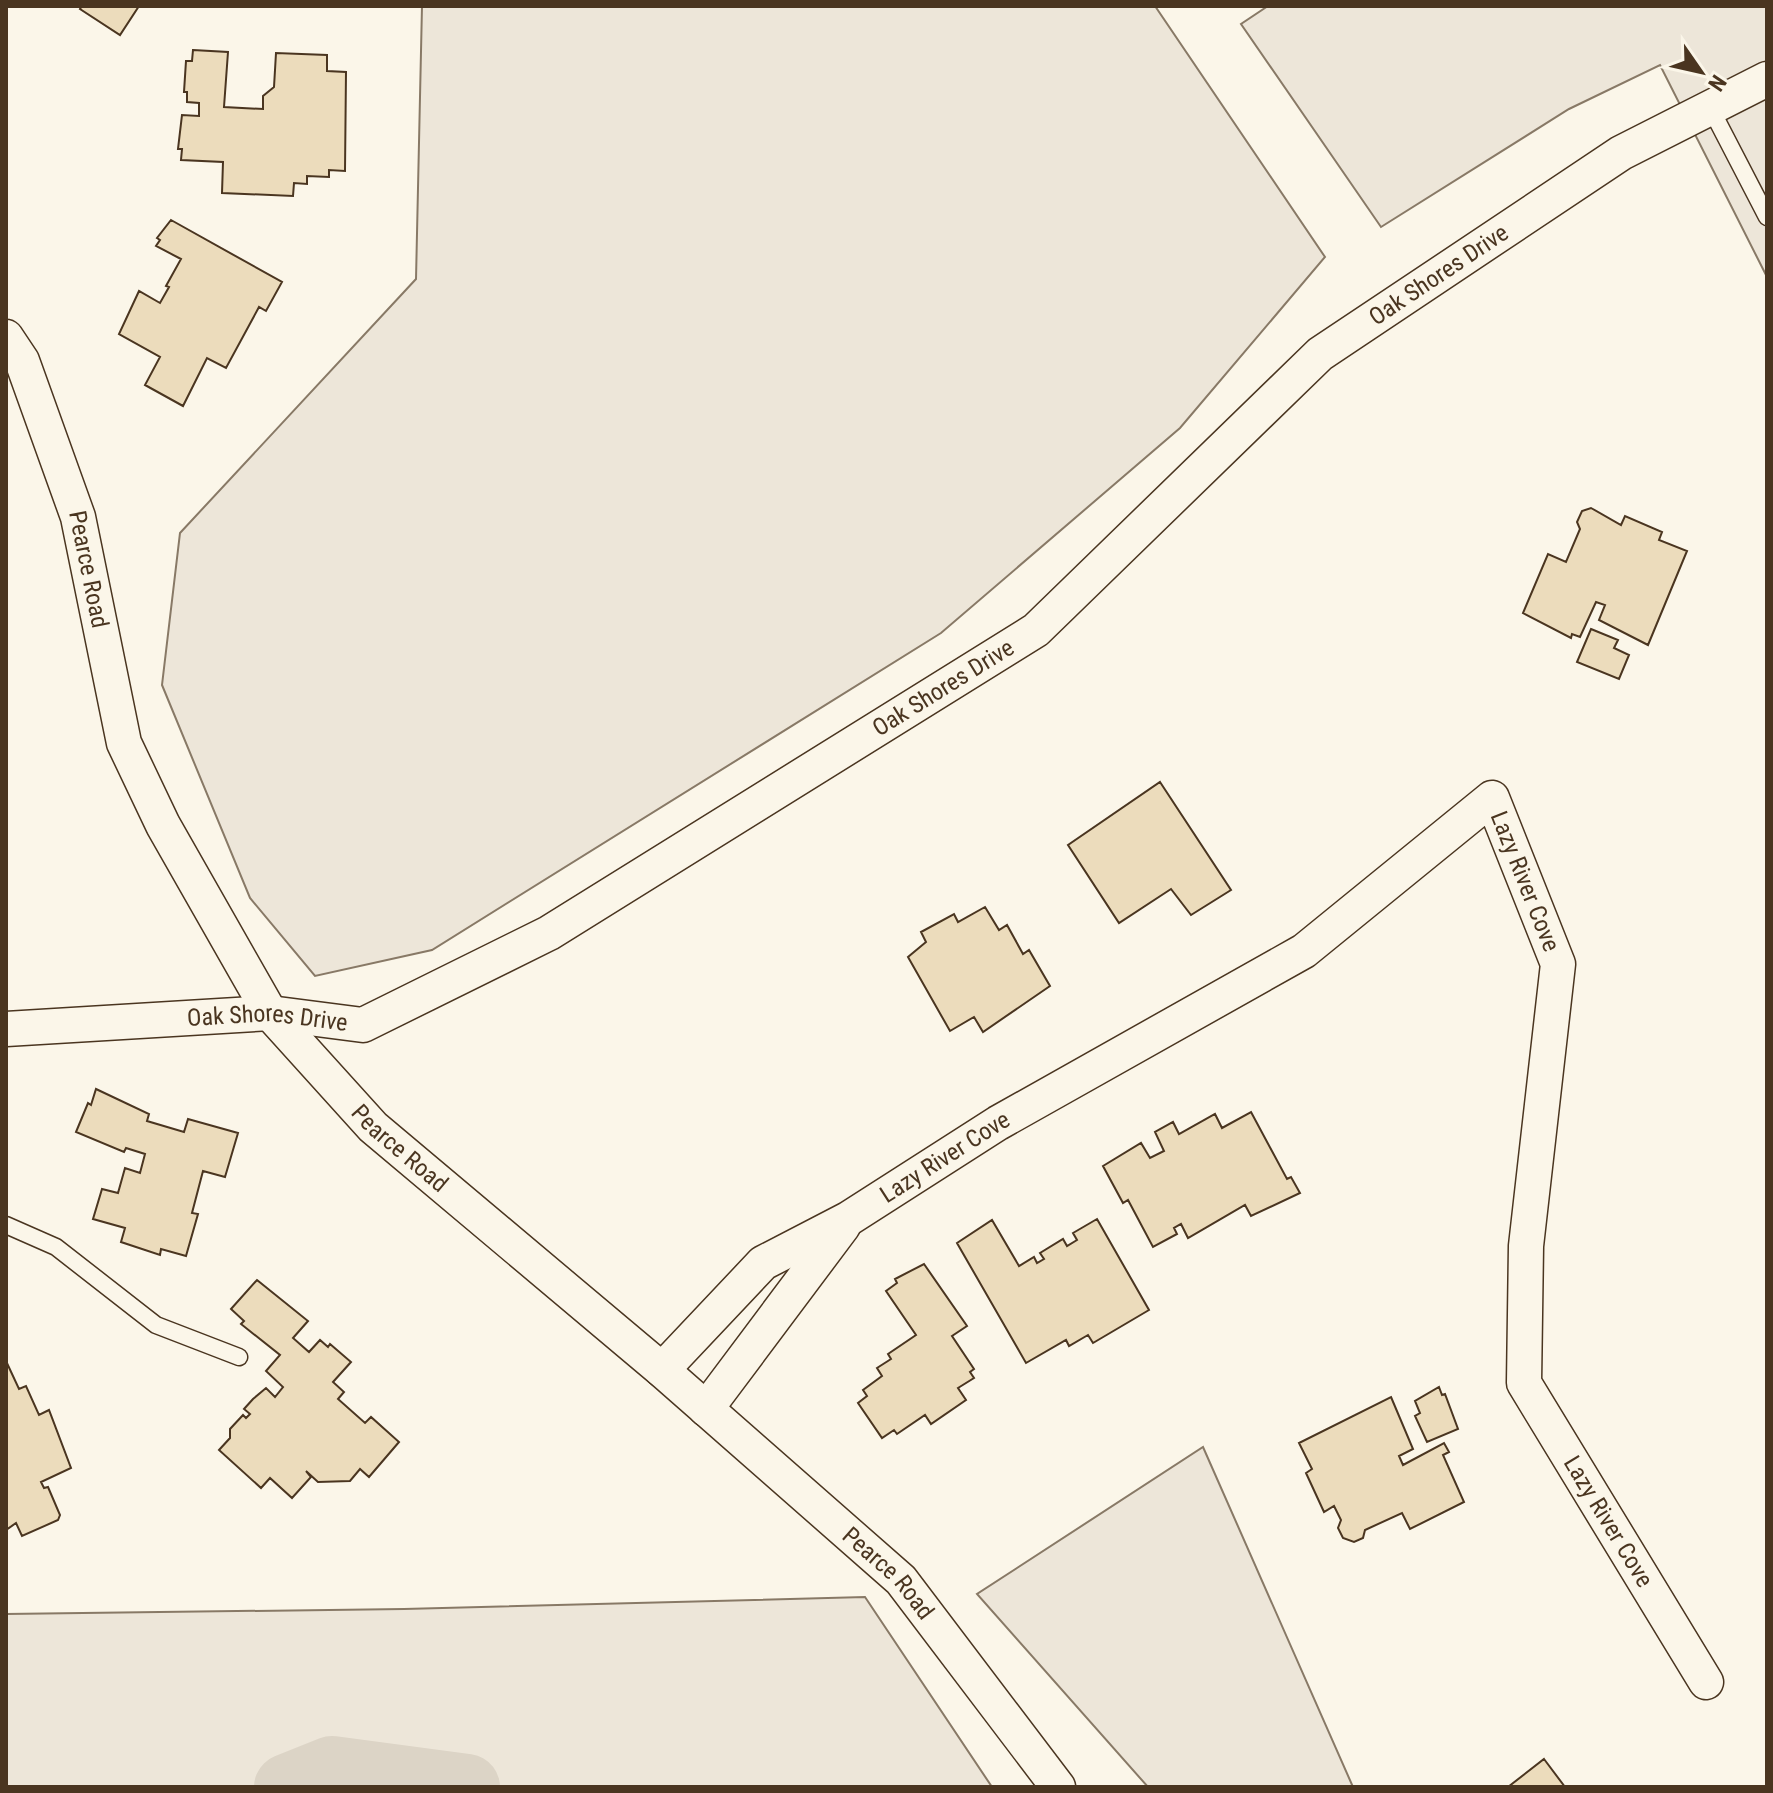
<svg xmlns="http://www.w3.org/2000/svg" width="1773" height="1793" viewBox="0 0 1773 1793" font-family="'Roboto Condensed',sans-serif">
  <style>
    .green { fill: #ede6d9; stroke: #887966; stroke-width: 2 }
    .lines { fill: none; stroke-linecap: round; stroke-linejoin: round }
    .river { stroke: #dcd4c6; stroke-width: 66 }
    .building { fill: #ecdcbc; stroke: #4a3520; stroke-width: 2 }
    .service-casing { stroke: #4a3520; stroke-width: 19 }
    .minor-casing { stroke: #4a3520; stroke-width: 37 }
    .service { stroke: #fbf6e9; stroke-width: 16 }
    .minor { stroke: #fbf6e9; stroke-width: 34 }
    .labels { text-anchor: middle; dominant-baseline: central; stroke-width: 6; stroke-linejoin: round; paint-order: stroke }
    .street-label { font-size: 24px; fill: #4a3520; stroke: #fbf6e9 }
  </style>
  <rect width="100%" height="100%" fill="#fbf6e9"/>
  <path class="green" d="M422,6H1155L1325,257L1180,428L941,633L432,950L315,976L250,898L162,685L180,533L416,279Z
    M1268,6H1767V277L1660,65L1569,109L1381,227L1241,24Z
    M1203,1447L1353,1787H1148L977,1594Z
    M865,1597L992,1787H6V1614L404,1609Z"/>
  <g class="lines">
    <path class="river" d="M287,1787L332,1769L467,1787"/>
  </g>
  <path class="building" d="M82,6H139L120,35L80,9Z
    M193,50L228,52L224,107L263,109V96L274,87L276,53L327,55V71L346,72L345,171L329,170V177L307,176V184L294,183L293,196L222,193L223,162L181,160L182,149H178L182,115L199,116V103L187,102V92H184L186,61H192Z
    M171,220L282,282L266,311L259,307L226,368L207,358L183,406L145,385L160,357L119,334L139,291L160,303L169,287L166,286L181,259L156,246L160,240L157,238Z
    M1591,508L1621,525L1625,516L1662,532L1659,540L1687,551L1648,645L1599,620L1605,605L1596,602L1580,637L1572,634L1571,638L1523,613L1548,554L1566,562L1580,529L1577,522L1582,511Z
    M1591,629L1618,640L1614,648L1629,655L1619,679L1577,662Z
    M1160,782L1231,890L1191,915L1171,889L1119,923L1068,845Z
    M985,907L999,930L1007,925L1023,954L1029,950L1050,986L983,1032L974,1017L950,1031L908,957L926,942L921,932L954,914L958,922Z
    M96,1089L149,1114L147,1121L184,1132L188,1119L238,1133L225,1177L203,1171L192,1213L198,1214L186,1256L161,1249L160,1255L121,1242L125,1228L93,1219L102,1189L118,1193L125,1168L140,1173L145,1154L126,1148L124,1152L76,1132L88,1103L91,1105Z
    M1251,1112L1287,1179L1291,1177L1300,1193L1251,1216L1245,1205L1188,1238L1181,1224L1174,1228L1177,1234L1153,1247L1128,1200L1123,1203L1103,1166L1141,1143L1150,1158L1164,1151L1155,1132L1173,1122L1179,1134L1215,1114L1222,1128Z
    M1097,1219L1149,1310L1093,1343L1088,1335L1069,1346L1066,1340L1026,1363L957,1243L992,1220L1019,1266L1034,1257L1037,1263L1044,1259L1040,1253L1063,1239L1067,1246L1077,1240L1073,1233Z
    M924,1264L967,1326L952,1336L974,1369L970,1372L974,1378L958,1388L966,1400L931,1424L925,1415L897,1434L894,1430L882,1438L858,1403L867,1396L863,1390L882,1376L877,1368L891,1359L888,1354L916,1335L886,1291L897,1283L895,1279Z
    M257,1280L308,1321L293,1338L309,1352L320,1340L328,1347L330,1344L351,1362L333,1382L344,1392L338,1399L365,1423L371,1417L399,1442L369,1477L360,1469L350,1481L318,1482L306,1471L311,1477L292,1498L270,1478L261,1488L219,1450L230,1438V1429L243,1415L246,1418L250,1414L244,1409L253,1399L266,1388L275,1397L283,1387L266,1371L280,1355L241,1324L244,1321L231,1309Z
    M6,1361L19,1389L26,1386L39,1415L49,1410L71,1468L41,1482L44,1488L48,1487L60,1515L58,1520L22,1536L16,1523L6,1530Z
    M1439,1387L1442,1395L1445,1394L1458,1429L1427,1442L1415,1416L1420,1413L1415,1401Z
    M1391,1397L1413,1449L1399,1456L1403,1465L1444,1443L1449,1452L1443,1455L1464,1502L1410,1529L1402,1513L1365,1530L1363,1538L1354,1542L1343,1538L1338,1528L1341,1520L1334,1506L1324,1512L1306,1473L1312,1469L1299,1443Z
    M1544,1759L1565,1787H1508Z"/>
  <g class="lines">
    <defs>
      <path id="service" d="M1710,107L1767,217
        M6,1225L56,1247L156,1325L239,1357"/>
      <g id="minor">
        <path id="s1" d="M6,337L22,361L78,517L124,743L163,825L270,1013L373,1127L662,1370L901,1580L1058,1787"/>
        <path id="s2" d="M6,1029L270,1013L363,1025L549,933L1036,630L1320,354L1621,153L1767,79"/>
        <path id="s3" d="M662,1370L763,1263L848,1219L998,1123L1304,951L1492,798L1558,964L1526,1246L1524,1383L1706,1682"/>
        <path d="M706,1409L843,1226"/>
      </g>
    </defs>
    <use href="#service" class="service-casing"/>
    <use href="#minor" class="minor-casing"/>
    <use href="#service" class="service"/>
    <use href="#minor" class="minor"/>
  </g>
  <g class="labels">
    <g class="street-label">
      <text stroke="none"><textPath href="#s2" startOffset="1678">Oak Shores Drive</textPath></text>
      <text stroke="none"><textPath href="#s1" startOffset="248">Pearce Road</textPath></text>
      <text stroke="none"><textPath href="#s2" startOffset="1030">Oak Shores Drive</textPath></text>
      <text stroke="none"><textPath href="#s3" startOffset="1104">Lazy River Cove</textPath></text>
      <text stroke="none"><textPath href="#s2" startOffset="262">Oak Shores Drive</textPath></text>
      <text stroke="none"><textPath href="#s1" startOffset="920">Pearce Road</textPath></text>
      <text stroke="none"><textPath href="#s3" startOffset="358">Lazy River Cove</textPath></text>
      <text stroke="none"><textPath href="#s3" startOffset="1776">Lazy River Cove</textPath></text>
      <text stroke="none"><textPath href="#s1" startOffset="1568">Pearce Road</textPath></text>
    </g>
  </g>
  <rect width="1773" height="1793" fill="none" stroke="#4a3520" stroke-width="16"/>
  <g transform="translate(1701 72) rotate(124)" stroke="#fbf6e9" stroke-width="6" paint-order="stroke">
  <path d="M0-6L14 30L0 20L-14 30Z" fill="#4a3520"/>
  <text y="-12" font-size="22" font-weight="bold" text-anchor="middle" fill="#4a3520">N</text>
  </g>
</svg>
